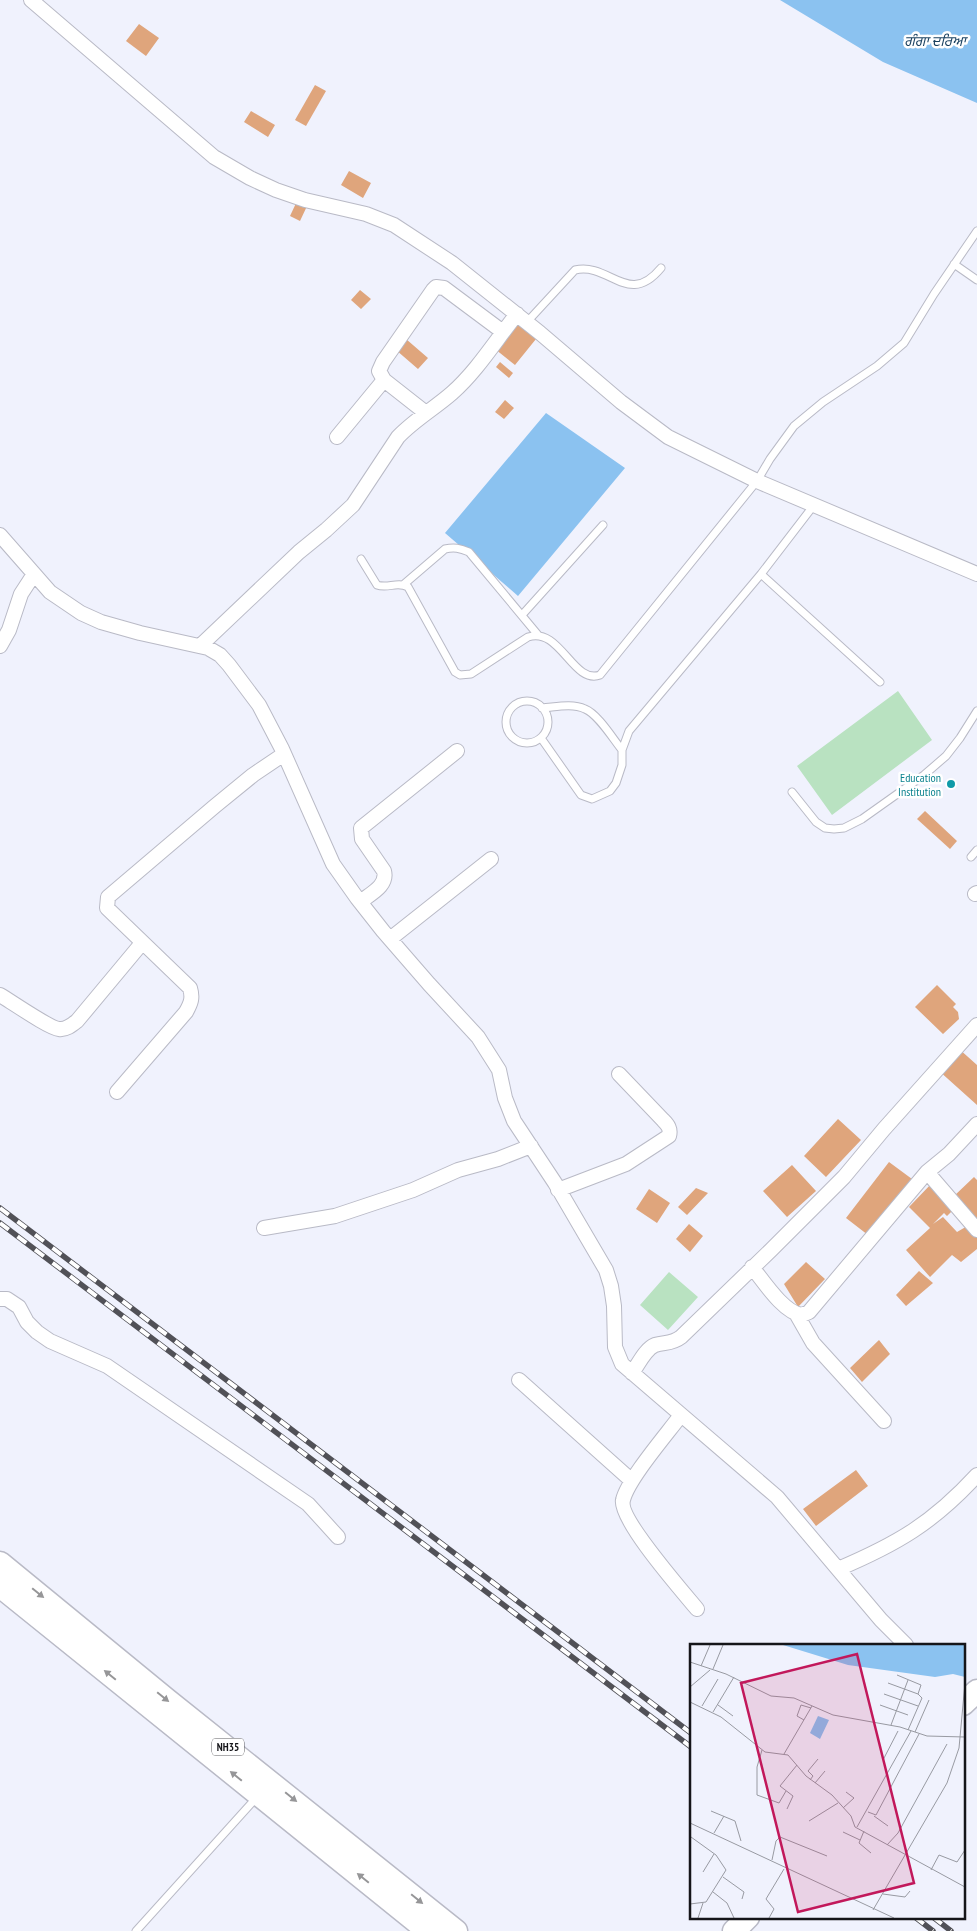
<svg xmlns="http://www.w3.org/2000/svg" width="977" height="1931" viewBox="0 0 977 1931" font-family="'PT Sans Narrow','Noto Sans Gurmukhi',sans-serif">
  <style>
    .green { fill: #b9e2c1 }
    .water { fill: #8bc2f0 }
    .building { fill: #dfa57c }
    .lines { fill: none; stroke-linecap: round; stroke-linejoin: round }
    .service-casing { stroke: #b9bac6; stroke-width: 9 }
    .minor-casing { stroke: #b9bac6; stroke-width: 16 }
    .trunk-casing { stroke: #b9bac6; stroke-width: 25 }
    .service { stroke: #fff; stroke-width: 7 }
    .minor { stroke: #fff; stroke-width: 14 }
    .trunk { stroke: #fff; stroke-width: 22 }
    .rail-casing { stroke: #515157; stroke-width: 5.5 }
    .rail { stroke: #fff; stroke-width: 4; stroke-dasharray: 11; stroke-linecap: butt }
    .oneway { fill: #969698 }
    .culture-dot { fill: #0f9aa8; stroke: #fff; stroke-width: 2 }
    .labels { text-anchor: middle; dominant-baseline: central; stroke-width: 5; stroke-linejoin: round; paint-order: stroke }
    .shield { fill: #fff; stroke: #5b5b5e; stroke-width: 1 }
    .shield-label { font-size: 11px; font-weight: bold; fill: #151519 }
    .culture-label { font-size: 12px; fill: #0d838f; stroke: #fff; text-anchor: end }
    .water-label { font-size: 14px; font-style: italic; fill: #173f5f; stroke: #fff }
    .inset-road { fill: none; stroke: #989aa2; stroke-width: 1 }
    .view { fill: #c2185b; fill-opacity: 0.15; stroke: #c2185b; stroke-width: 2.5 }
    .inset-edge { fill: none; stroke: #151519; stroke-width: 2.5 }
  </style>
  <rect width="100%" height="100%" fill="#f0f2fd"/>
  <path class="green" d="M898,691L932,740L832,815L797,766Z
    M669,1272L698,1297L668,1330L640,1305Z"/>
  <path class="water" d="M780,0H977V103L883,62Z
    M546,413L625,468L518,596L445,533Z"/>
  <path class="building" d="M139,24L159,38L146,56L126,41Z
    M315,85L326,91L306,126L295,120Z
    M251,111L275,125L268,137L244,122Z
    M349,171L371,183L363,198L341,185Z
    M298,199L308,204L300,221L290,216Z
    M360,290L371,299L361,309L351,300Z
    M516,323L536,339L515,365L495,349Z
    M406,339L428,358L418,369L396,350Z
    M500,362L513,373L509,378L496,367Z
    M505,400L514,408L504,419L495,412Z
    M925,811L957,841L950,849L917,819Z
    M937,985L956,1004L953,1007L958,1012L959,1019L943,1034L915,1007Z
    M958,1048L977,1065V1105L938,1070Z
    M838,1119L861,1140L826,1177L804,1156Z
    M889,1162L912,1179L868,1235L846,1218Z
    M792,1165L816,1191L787,1217L763,1191Z
    M974,1177L977,1180V1223L953,1197Z
    M932,1183L956,1207L947,1216L944,1213L933,1224L943,1217L957,1232L969,1225L977,1234V1249L961,1262L952,1255L930,1277L906,1250L930,1228L909,1207Z
    M696,1188L708,1193L687,1215L678,1207Z
    M649,1189L670,1203L657,1223L636,1209Z
    M689,1224L703,1236L690,1252L676,1239Z
    M806,1262L825,1279L798,1307L784,1284Z
    M919,1271L933,1283L906,1306L896,1295Z
    M879,1340L890,1354L862,1382L850,1368Z
    M856,1470L868,1486L816,1526L803,1509Z"/>
  <g class="lines">
    <defs>
      <path id="service" d="M954,264L977,280
        M527,322L575,270C610,262 628,308 661,268
        M361,559L377,585C388,589 397,581 408,587L455,672L460,675L471,674L528,637C560,626 573,685 600,675L757,481L770,459L794,426L823,402L877,366L904,343L934,294L977,231
        M761,574L880,682
        M403,585L445,549C454,547 460,548 469,552L538,635
        M522,615L603,525
        M506 722a21 21 0 1 1 42 0a21 21 0 1 1-42 0Z
        M542,708C556,707 572,703 585,709C598,714 613,739 622,750
        M541,738L581,795L592,799L610,791L616,783L622,765V750L629,731L761,574L814,505
        M792,792L816,822L825,828L834,829L844,828L862,819L924,775L946,756L960,738L977,711
        M971,857L977,850
        M136,1931L257,1797"/>
      <path id="minor" d="M31,0L214,157L250,178L276,190L305,200L366,214L394,225L452,263L540,333L621,402L668,437L757,481L977,574
        M426,413L384,380L379,371L383,362L433,290L436,287L444,288L503,332
        M337,437L384,380
        M0,535L50,592L81,613L101,622L140,633L208,648L220,655L229,665L259,705L282,749L333,864L357,898L383,931L429,984L478,1037L499,1070L505,1098L514,1121L555,1183L606,1270L611,1286L614,1306L615,1347L622,1364L777,1497L881,1620L906,1645
        M0,646L9,630L21,594L34,574
        M200,646L299,552L326,530L353,505L398,437C414,420 435,408 452,393C477,371 496,340 517,314
        M975,894L977,893
        M360,902C370,894 388,886 384,871L362,839L361,828L457,751
        M390,939L491,859
        M0,995C12,1002 49,1028 59,1029C66,1030 72,1025 77,1021L142,943
        M117,1092L186,1012C191,1003 193,998 190,988L107,908L108,897L215,806L253,775L284,754
        M927,1172L977,1230
        M558,1190L626,1164L669,1136C671,1129 668,1125 663,1120L619,1074
        M264,1228L335,1216L413,1190L458,1170L498,1159L531,1146
        M752,1267C764,1282 784,1313 802,1315L809,1312L927,1172L949,1154L977,1124
        M0,1299H7L19,1307L27,1322L37,1332L50,1341L107,1366L308,1504L338,1537
        M797,1315L813,1343L884,1421
        M632,1373C638,1365 645,1349 655,1345C665,1342 672,1344 681,1337L771,1250L844,1177L884,1129L977,1025
        M519,1380L632,1481
        M681,1415C667,1434 628,1479 623,1500C618,1518 683,1592 697,1609
        M838,1569C897,1544 933,1523 977,1475"/>
      <path id="trunk" d="M0,1563L167,1700L456,1931
        M0,1586L428,1931
        M963,1704L977,1691
        M734,1931L748,1917"/>
    </defs>
    <use href="#service" class="service-casing"/>
    <use href="#minor" class="minor-casing"/>
    <use href="#trunk" class="trunk-casing"/>
    <use href="#service" class="service"/>
    <use href="#minor" class="minor"/>
    <use href="#trunk" class="trunk"/>
    <defs>
      <path id="rail" d="M0,1208L691,1733
        M0,1223L691,1747
        M915,1917L933,1931
        M933,1917L951,1931"/>
    </defs>
    <use href="#rail" class="rail-casing"/>
    <use href="#rail" class="rail"/>
  </g>
  <defs><path id="oneway-solid" d="M-6-.8H1V-3.2L6.5 0L1 3.2V.8H-6Z" transform="scale(1.25)"/></defs>
  <g class="oneway">
    <use href="#oneway-solid" transform="translate(38 1593) rotate(39)"/>
    <use href="#oneway-solid" transform="translate(110 1675) rotate(-141)"/>
    <use href="#oneway-solid" transform="translate(163 1697) rotate(39)"/>
    <use href="#oneway-solid" transform="translate(236 1776) rotate(-141)"/>
    <use href="#oneway-solid" transform="translate(291 1797) rotate(39)"/>
    <use href="#oneway-solid" transform="translate(363 1878) rotate(-141)"/>
    <use href="#oneway-solid" transform="translate(417 1899) rotate(39)"/>
  </g>
  <circle class="culture-dot" cx="951" cy="784" r="5"/>
  <g class="labels">
    <rect class="shield" x="212" y="1738.5" width="32" height="17" rx="4"/>
    <g class="shield-label">
      <text x="228" y="1747">NH35</text>
    </g>
    <g class="culture-label">
      <text x="941" y="777">Education<tspan x="941" dy="14">Institution</tspan></text>
    </g>
    <g class="water-label">
      <text x="935" y="41">ਗੰਗਾ ਦਰਿਆ</text>
    </g>
  </g>
  <g transform="translate(690 1644)">
    <rect width="275" height="275" fill="#f0f2fd"/>
    <path d="M93,1H275V33L263,30L245,33L158,21ZM128,72L139,76L130,95L120,89Z" fill="#8bc2f0"/>
    <path class="inset-road" d="M0,18L36,30L81,52L104,54L143,71L210,83L237,92L275,93M11,22L20,1M23,25L33,1M198,39L228,50L231,41L207,31M0,43L20,26M194,50L228,62M0,58L31,73L75,108L98,111L116,132L142,151L161,172L165,183L275,243M28,61L43,72M190,61L218,71M12,62L28,35M23,68L44,33M114,76L107,72L111,61L121,64M201,81L218,36M218,86L232,54L228,50M225,88L239,56M72,106L67,123V151L89,159L96,147M94,110L122,62M193,116L208,87M120,136L123,132L118,127L128,115M125,139L135,127M153,164L164,154L156,148M97,165L103,152L90,142L107,121M21,167L45,177L51,197M178,168L186,171L229,90M184,172L198,182M119,177L148,159M0,179L204,274M167,183L221,87M174,187L169,199L181,209M153,188L170,196M24,189L34,172M197,201L208,189L257,100M82,216L86,197L90,193L137,212M241,226L249,211L267,218L275,206M13,228L24,210M33,233L54,248L52,255M23,248L37,259L44,274M193,250L215,253L220,247M0,260L16,258L36,226L26,211L1,193M183,266L257,139L269,104L275,39M8,274L13,259M79,274L84,265L76,255L94,225"/>
    <path class="view" d="M167,10L224,239L108,268L51,39Z"/>
    <rect width="275" height="275" class="inset-edge"/>
  </g>
</svg>
